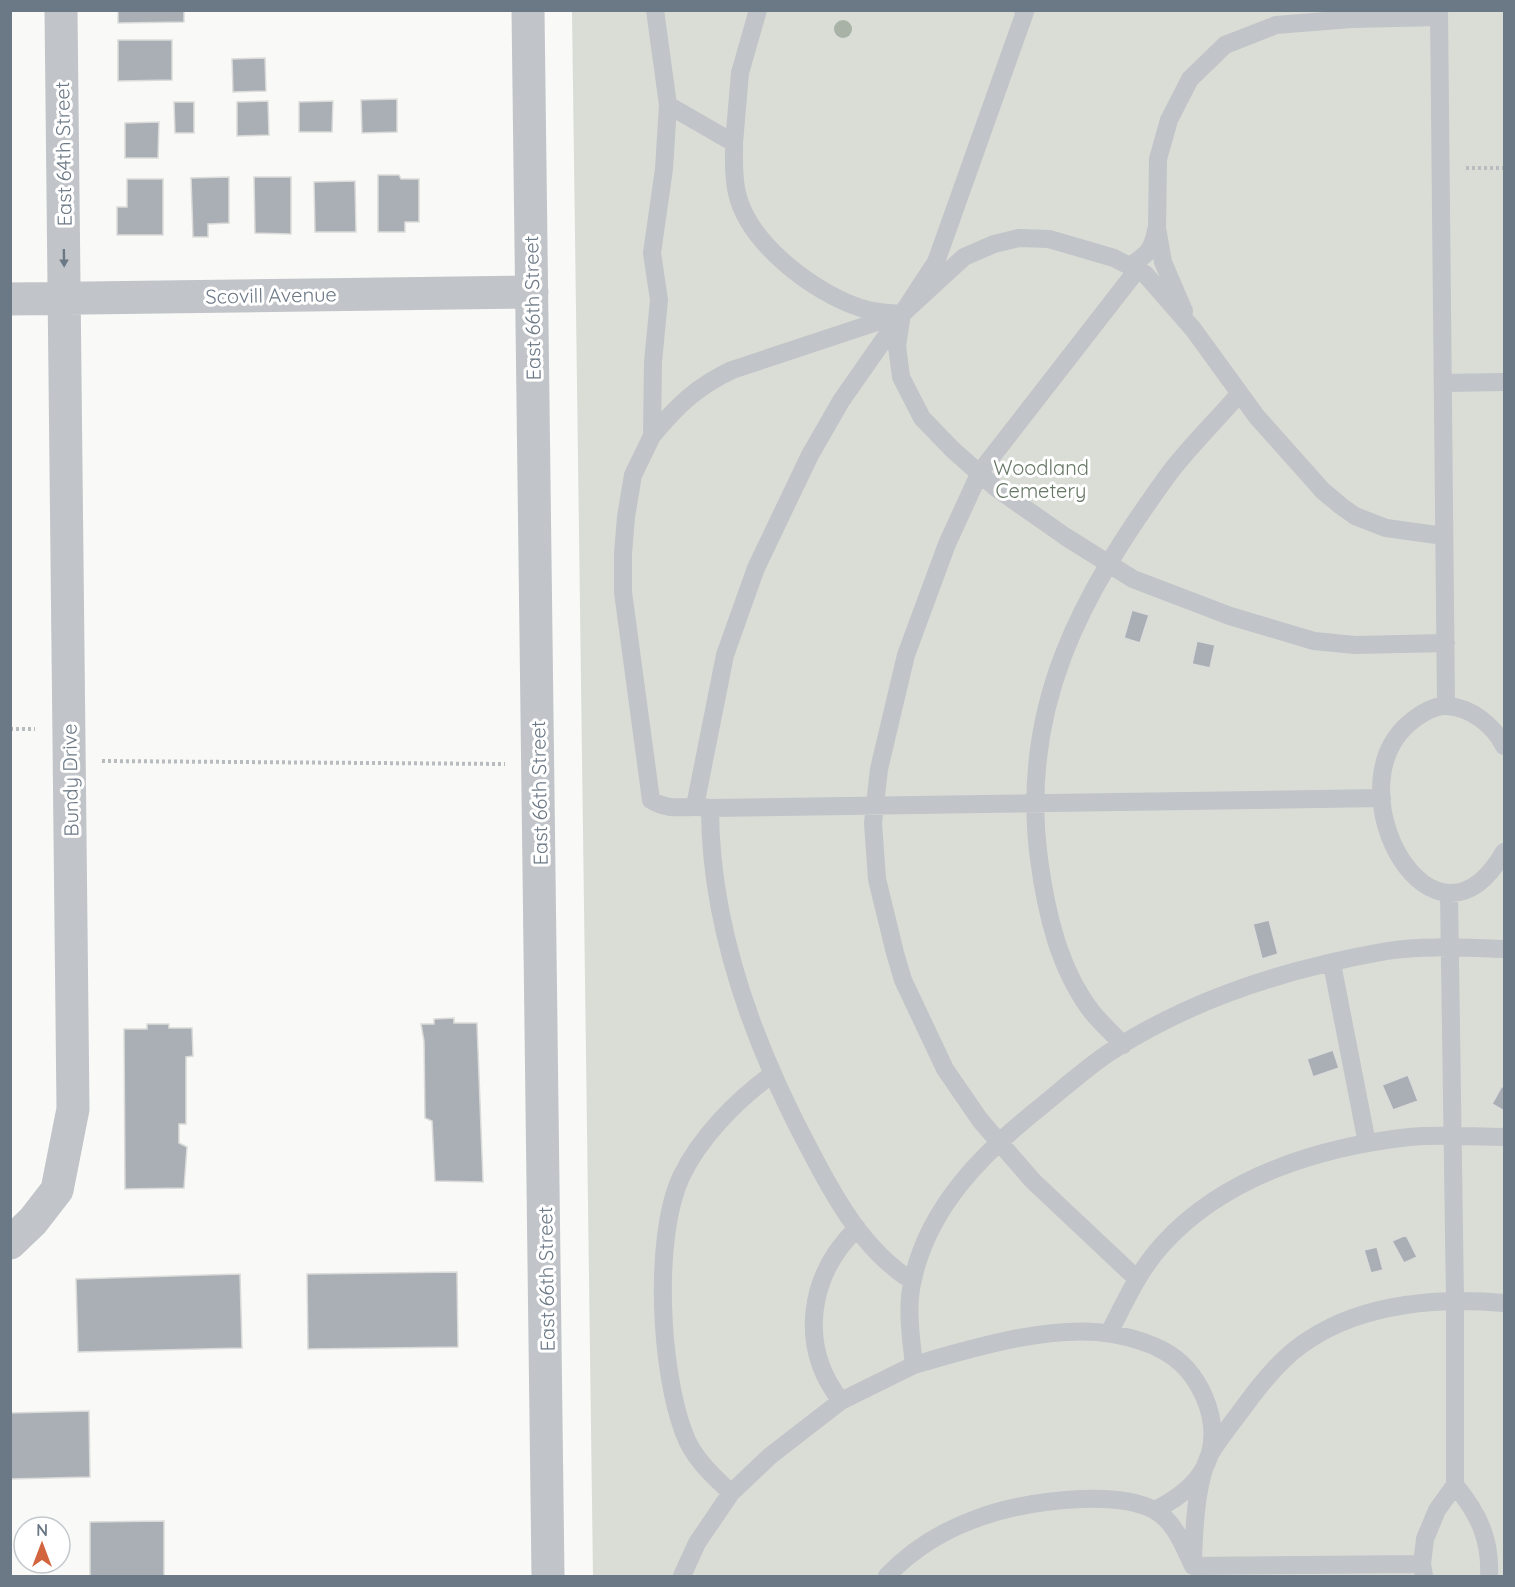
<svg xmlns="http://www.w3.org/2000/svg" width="1515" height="1587" viewBox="0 0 1515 1587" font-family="Quicksand,sans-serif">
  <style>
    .green { fill: #d9ddd6 }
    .building { fill: #a9afb5; stroke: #dbdbd9; stroke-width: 1.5 }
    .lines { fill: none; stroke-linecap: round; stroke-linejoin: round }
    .path { stroke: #b9bcbf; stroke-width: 4; stroke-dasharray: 3 3; stroke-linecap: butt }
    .lane { stroke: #c1c4c8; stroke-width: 18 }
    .street { stroke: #c1c4c8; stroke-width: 33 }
    .tree { fill: #a9b2a7 }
    .oneway { fill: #6b7885 }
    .labels { text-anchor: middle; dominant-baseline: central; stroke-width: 6; stroke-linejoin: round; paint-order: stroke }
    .street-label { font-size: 20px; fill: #6b7885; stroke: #fff }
    .park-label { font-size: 20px; fill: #677765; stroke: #fff }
  </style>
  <rect width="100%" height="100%" fill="#f9f9f7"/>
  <path class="green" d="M572,11H1504V1576H593Z"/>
  <path class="building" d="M118,10H184V22L118,23Z
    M118,40H172V80L118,81Z
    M265,58L266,91L233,92L232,59Z
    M397,99V132L362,133L361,100Z
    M268,101L269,135L237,136V102Z
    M333,101L332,132H299V102Z
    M174,102H194V133H175Z
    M159,122L158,158H125V123Z
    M378,175H399L401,179H419V222H405V232H378Z
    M229,177V223L208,224V237H193L191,178Z
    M254,177H291V234L255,233Z
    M127,179H163V235H117V207H127Z
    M355,181L356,232H315L314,182Z
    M1132,610L1149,615L1140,643L1124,638Z
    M1197,641L1215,645L1210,668L1192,664Z
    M1269,920L1278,954L1262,959L1253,924Z
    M454,1018V1023H477L483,1182L435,1181L432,1121L425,1118L424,1041L421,1024H434V1019Z
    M147,1024H169V1028H192L193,1056L186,1057V1124H179V1143L187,1147L184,1188L125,1189L124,1029H147Z
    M1333,1050L1339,1068L1313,1077L1307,1059Z
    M1408,1075L1418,1101L1393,1110L1382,1085Z
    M1502,1086L1504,1088V1111L1492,1104Z
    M1406,1235L1417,1257L1404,1263L1392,1241Z
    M1377,1247L1383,1270L1371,1273L1364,1250Z
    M457,1272L458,1347L308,1349L307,1274Z
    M240,1274L242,1348L78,1352L76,1279Z
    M89,1411L90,1477L10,1479V1413Z
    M164,1521V1576H90V1522Z"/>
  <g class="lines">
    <path class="path" d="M1466,168H1504
      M10,729H35
      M102,761L505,764"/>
    <path class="lane" d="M655,10L668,105L664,169L652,253L659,300L653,362L652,436L633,475L626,517L623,553V592L651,800C673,813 685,804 710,808L1382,798
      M1439,10L1446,705
      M668,105L734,143L740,73L758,10
      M734,143C734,159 733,177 737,193C748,243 814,293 861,308C874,313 888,313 902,314L936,262L1025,12L1023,10
      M1131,265C1147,255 1153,249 1156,230
      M1137,270L980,472L947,544L906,655L879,769L873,823L877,879L895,953L903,980L945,1069L980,1120L1033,1181L1137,1279
      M1184,311L1163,262L1157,228L1158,159L1169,120L1190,79L1225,45L1276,25L1351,19L1439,17
      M1443,383L1504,382
      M652,436C677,406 696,387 732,370L895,316
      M1444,536L1386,528L1355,516L1341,506L1323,491L1257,417L1193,329L1145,274L1114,258L1049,239L1019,238L994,244L964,257L902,314L897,346L901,377L922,418L953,450L996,488L1066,537L1133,579L1230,616L1314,641L1355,645L1446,643
      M1504,746C1494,726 1471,707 1447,706C1433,705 1417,716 1407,725C1333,794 1434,973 1504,852
      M695,806L725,655L756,568L810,455L841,401L899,318
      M710,808C710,928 756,1050 812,1154C837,1202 865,1251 912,1281
      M1332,964L1367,1143
      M1123,1045C1113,1034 1101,1023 1092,1012C1059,969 1046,912 1039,859C1019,707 1081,595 1168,475C1189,447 1216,421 1239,394
      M1109,1333C1125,1302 1139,1270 1163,1244C1225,1176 1320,1147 1409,1137C1440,1134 1473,1137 1504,1137
      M841,1401C798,1346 808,1276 857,1228
      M1455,1485C1478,1513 1491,1539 1489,1576
      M731,1493C712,1475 693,1458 684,1433C660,1370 653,1238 681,1177C700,1137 736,1101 771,1075
      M1155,1510C1177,1499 1201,1482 1209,1457C1221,1418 1199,1370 1164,1351C1148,1342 1129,1337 1112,1334C1053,1323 970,1349 914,1365C911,1338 906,1306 913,1279C929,1205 986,1150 1043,1105C1064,1088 1085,1069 1107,1054C1190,999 1289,968 1387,951C1425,945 1466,948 1504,949
      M1193,1560C1194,1529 1196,1484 1209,1456C1219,1438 1234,1421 1246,1404C1264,1380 1284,1355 1310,1339C1365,1303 1441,1297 1504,1303
      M682,1576L697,1543L731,1493L770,1456L841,1401L914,1365
      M887,1576C938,1522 1011,1502 1082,1499C1106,1498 1133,1499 1154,1510C1174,1520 1184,1547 1193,1566L1422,1564
      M1424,1576L1422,1564L1425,1539L1437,1510L1455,1485V1300L1449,893"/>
    <path class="street" d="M528,10L548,1576
      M10,299L532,292
      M10,1243L33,1221L57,1190L73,1109L61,10"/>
  </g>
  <circle class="tree" cx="843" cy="29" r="9"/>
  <defs><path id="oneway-solid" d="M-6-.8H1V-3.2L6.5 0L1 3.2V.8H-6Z" transform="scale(1.5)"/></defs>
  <use class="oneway" href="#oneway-solid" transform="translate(64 258) rotate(89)"/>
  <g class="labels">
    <g class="street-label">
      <text transform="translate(63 154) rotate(-91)">East 64th Street</text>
      <text transform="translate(271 295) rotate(-1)">Scovill Avenue</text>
      <text transform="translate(532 308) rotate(-91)">East 66th Street</text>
      <text transform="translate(70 780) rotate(-91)">Bundy Drive</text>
      <text transform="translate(539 793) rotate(-91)">East 66th Street</text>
      <text transform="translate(546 1279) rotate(-91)">East 66th Street</text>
    </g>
    <g class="park-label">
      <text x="1041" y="467">Woodland<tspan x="1041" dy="23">Cemetery</tspan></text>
    </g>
  </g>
  <rect width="1515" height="1587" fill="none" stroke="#6b7885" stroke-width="24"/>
  <g transform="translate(42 1545)"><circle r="28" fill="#ffffff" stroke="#c4c9ce" stroke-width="1.5"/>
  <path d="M0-4.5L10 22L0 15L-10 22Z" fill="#d2653d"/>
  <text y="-9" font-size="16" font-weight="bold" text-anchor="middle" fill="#6b7885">N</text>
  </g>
</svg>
